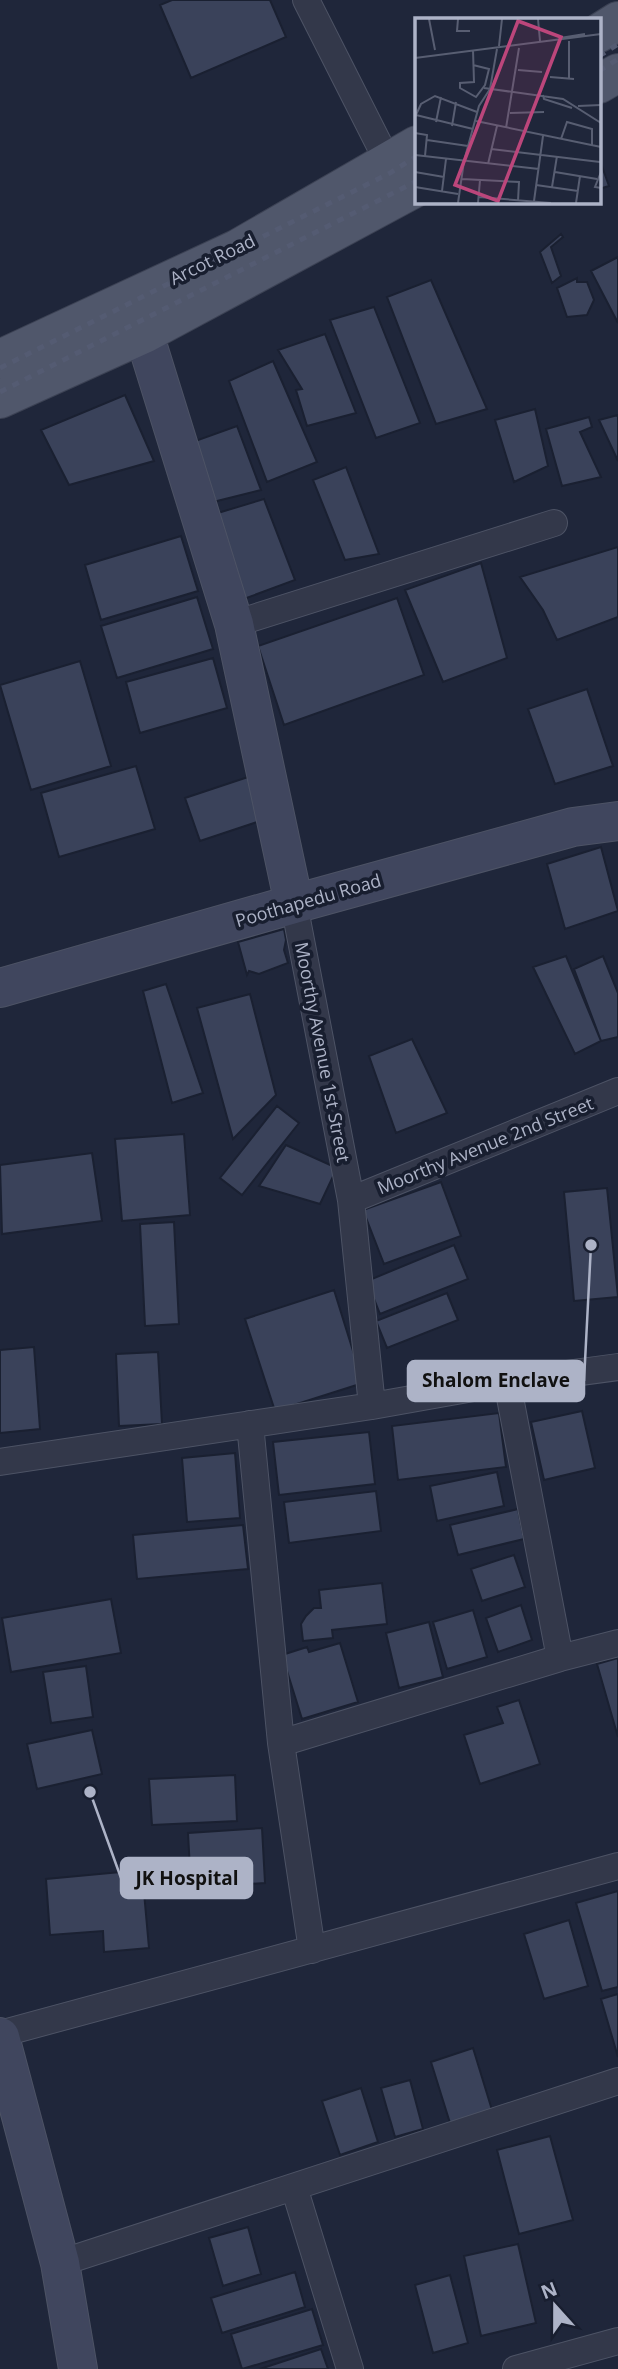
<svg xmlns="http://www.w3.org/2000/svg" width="618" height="2369" viewBox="0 0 618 2369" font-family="'Open Sans',sans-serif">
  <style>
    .building { fill: #3a425a; stroke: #1a2031; stroke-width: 2 }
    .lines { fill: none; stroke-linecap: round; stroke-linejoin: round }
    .street-casing { stroke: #4d5365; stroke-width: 28 }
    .secondary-casing { stroke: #4d5365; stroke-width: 40 }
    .primary-casing { stroke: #3c4254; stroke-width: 40 }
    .street { stroke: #33384a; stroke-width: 26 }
    .secondary { stroke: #40465e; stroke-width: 38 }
    .primary { stroke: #50576b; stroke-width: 38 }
    .rail { stroke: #545b72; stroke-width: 5; stroke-dasharray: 7 7; stroke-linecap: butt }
    .labels { text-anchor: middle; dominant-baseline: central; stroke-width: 7; stroke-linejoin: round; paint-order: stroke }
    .street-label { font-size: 18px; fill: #adb3c7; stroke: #181e2f }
    .inset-road { fill: none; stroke: #585e72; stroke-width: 2 }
    .view { fill: #bc467b; fill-opacity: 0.15; stroke: #bc467b; stroke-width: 3.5 }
    .inset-edge { fill: none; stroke: #adb3c7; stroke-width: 3.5 }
    .leader { fill: none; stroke: #adb3c7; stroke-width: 2.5 }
    .callout-dot { fill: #adb3c7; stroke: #181e2f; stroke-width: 2.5 }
    .callout { fill: #adb3c7; stroke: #adb3c7; stroke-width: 2.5 }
    .callout-label { font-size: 19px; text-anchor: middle; font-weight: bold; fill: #111 }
  </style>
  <rect width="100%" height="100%" fill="#1f263a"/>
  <path class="building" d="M172,0H270L286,37L191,78L160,5Z
    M599,158L609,186L599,189Z
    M561,234L563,237L551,247L561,276L552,283L540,252Z
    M618,257V323L591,271Z
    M577,278V282H587L594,300L587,315L567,317L557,288Z
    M431,280L487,409L436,424L387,297Z
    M374,307L420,423L376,438L330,320Z
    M325,334L356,413L307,426L296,390L302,389L278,350Z
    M273,361L317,462L267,482L229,381Z
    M125,395L154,461L69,485L41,430Z
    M535,409L548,466L514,482L495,420Z
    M618,415V461L599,420Z
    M589,417L592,427L580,432L601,477L562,486L546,429Z
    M237,426L261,490L205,504L184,445Z
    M346,467L379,554L345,560L313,480Z
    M264,499L295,580L241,600L208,516Z
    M181,536L198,591L101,620L85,565Z
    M618,547V617L557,640L543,610L520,577Z
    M481,563L507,658L443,682L405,590Z
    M197,597L213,649L117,678L101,626Z
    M397,598L424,675L284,725L258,646Z
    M213,658L227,708L140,733L126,682Z
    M80,661L111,766L31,790L0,685Z
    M587,689L613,766L555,784L528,709Z
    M136,766L155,829L59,857L41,793Z
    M248,777L263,820L200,841L185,798Z
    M601,847L618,911L565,929L547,864Z
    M284,929L286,940L284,950L288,963L259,974L249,971L247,975L238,942Z
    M566,956L601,1041L575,1054L533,967Z
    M603,956L618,993V1037L601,1041L574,969Z
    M166,984L203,1093L172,1103L143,991Z
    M250,994L276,1095L233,1139L197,1008Z
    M412,1039L447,1113L396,1133L369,1056Z
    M277,1106L299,1123L242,1195L220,1178Z
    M184,1134L190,1215L122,1221L115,1139Z
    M286,1145L337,1168L320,1204L259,1186Z
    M92,1153L102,1221L2,1234L0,1165Z
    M441,1182L461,1236L384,1264L363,1210Z
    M607,1188L618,1297L574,1301L564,1192Z
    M174,1222L179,1324L145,1326L140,1224Z
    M454,1245L468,1279L380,1314L367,1281Z
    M334,1290L363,1383L275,1411L245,1319Z
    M447,1293L458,1320L387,1348L376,1321Z
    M34,1347L40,1429L0,1433V1350Z
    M158,1352L162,1424L119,1426L116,1354Z
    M582,1411L595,1468L544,1480L531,1422Z
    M499,1413L506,1467L398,1480L392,1426Z
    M369,1432L375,1484L279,1495L273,1442Z
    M235,1453L240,1518L187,1522L182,1458Z
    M497,1472L504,1506L437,1521L430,1486Z
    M376,1491L381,1531L289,1543L284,1502Z
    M518,1509L524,1539L458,1555L450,1525Z
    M243,1525L248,1569L137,1579L133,1535Z
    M514,1555L525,1587L482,1601L471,1569Z
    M382,1583L387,1624L332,1630L333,1638L303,1641L301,1624L306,1616L314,1608H321L319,1590Z
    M111,1599L121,1653L11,1672L2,1618Z
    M521,1605L532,1640L498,1652L486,1618Z
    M473,1610L487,1657L447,1669L433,1622Z
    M429,1622L443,1677L399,1688L386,1633Z
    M340,1643L358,1702L302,1719L282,1655L307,1647L309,1652Z
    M618,1658V1737L597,1664Z
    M86,1666L93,1717L51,1723L43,1672Z
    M519,1700L540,1764L480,1784L464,1735L503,1723L497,1707Z
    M92,1730L102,1774L37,1789L27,1744Z
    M235,1775L237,1821L152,1825L149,1779Z
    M262,1828L265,1883L191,1888L188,1833Z
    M142,1870L149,1948L104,1952L103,1931L50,1935L46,1879Z
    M618,1891V1987L602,1991L576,1903Z
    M569,1920L588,1986L544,1999L524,1934Z
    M618,1994V2057L601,1999Z
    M473,2048L492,2110L450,2123L431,2062Z
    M410,2080L423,2129L395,2137L381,2088Z
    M361,2088L378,2142L340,2155L322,2101Z
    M550,2136L573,2220L519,2234L497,2150Z
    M248,2227L261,2274L223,2286L209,2238Z
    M518,2244L536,2323L481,2336L464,2256Z
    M295,2272L305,2307L222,2333L211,2298Z
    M450,2275L468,2343L433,2353L415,2285Z
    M312,2309L323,2345L242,2369L231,2334Z
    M321,2349L328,2369H260Z"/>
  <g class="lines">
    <defs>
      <path id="street" d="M306,0L388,162
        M234,624L554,523
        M294,904L351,1200L372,1406
        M351,1200L618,1091
        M507,1382L560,1658
        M250,1424L281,1743L312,1950
        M0,1462L372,1406L507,1382L618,1367
        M281,1743L560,1658L618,1643
        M0,2034L618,1866
        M294,2187L350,2369
        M60,2263L618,2081
        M516,2369L618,2341"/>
      <path id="secondary" d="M144,334L234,624L294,904
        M0,988L294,904L573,827L618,821
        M0,2037L60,2263L78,2369"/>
      <path id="primary" d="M599,33L618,21
        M599,84L618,73
        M0,359L237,249L417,145
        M0,399L144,334L417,187"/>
    </defs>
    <use href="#street" class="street-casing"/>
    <use href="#secondary" class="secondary-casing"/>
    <use href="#primary" class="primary-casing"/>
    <use href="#street" class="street"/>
    <use href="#secondary" class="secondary"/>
    <use href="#primary" class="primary"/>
    <path class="rail" d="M599,56L618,44
      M599,71L618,59
      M0,368L390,173L417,156
      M0,392L417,181"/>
  </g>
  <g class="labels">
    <g class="street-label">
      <text transform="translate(212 259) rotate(-26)">Arcot Road</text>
      <text transform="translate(308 900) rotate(-16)">Poothapedu Road</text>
      <text transform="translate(323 1052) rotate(79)">Moorthy Avenue 1st Street</text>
      <text transform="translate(485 1145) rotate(-22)">Moorthy Avenue 2nd Street</text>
    </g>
  </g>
  <g transform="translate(415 18)">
    <rect width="186" height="186" fill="#1f263a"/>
    <path class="inset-road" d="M14,1L20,32M43,1L42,13H55M123,1L125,23M145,20L170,16M84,28L87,1M58,32L59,64L45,65V70L61,79L70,67L74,51L58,47M0,40L186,16M103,52L127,54M135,59L159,61M154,61V23M69,70L148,81L186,105M128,77L129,81L157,90M163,88L186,87M95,95L129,94M1,97L58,111M0,99L6,86L20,78L62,94M61,103L186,129M21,104L26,79M37,108L41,84M91,110L104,30M0,115L12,117L10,138M146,121L152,104L177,111V128M12,122L53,128M76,131L185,144M0,137L124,151M73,146L82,108M0,154L29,159M140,154L182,161M186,154L180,169L186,170M47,161L104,164L103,183M121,167L163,173M0,169L43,176M137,169L142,138M27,173L31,141M64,179L136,185M119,183L128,118M43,185L49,143L64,88L75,71L82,31M63,185L65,162M161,185L165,158"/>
    <path class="view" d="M103,3L146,19L83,183L40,167Z"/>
    <rect width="186" height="186" class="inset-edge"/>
  </g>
  <path class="leader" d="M591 1245L584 1381M90 1792L121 1878"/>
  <g class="callout-dot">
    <circle cx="591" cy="1245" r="7"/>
    <circle cx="90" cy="1792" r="7"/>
  </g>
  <g class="callout">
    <rect x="408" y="1361" width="176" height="40" rx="7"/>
    <rect x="121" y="1858" width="131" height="40" rx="7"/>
  </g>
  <g class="callout-label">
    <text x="496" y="1387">Shalom Enclave</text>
    <text x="187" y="1885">JK Hospital</text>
  </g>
  <g transform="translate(555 2306) rotate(339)" stroke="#181e2f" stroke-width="5" paint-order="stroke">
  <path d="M0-5L12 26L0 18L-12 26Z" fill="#adb3c7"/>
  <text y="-10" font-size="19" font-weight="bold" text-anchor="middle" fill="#adb3c7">N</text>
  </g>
</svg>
